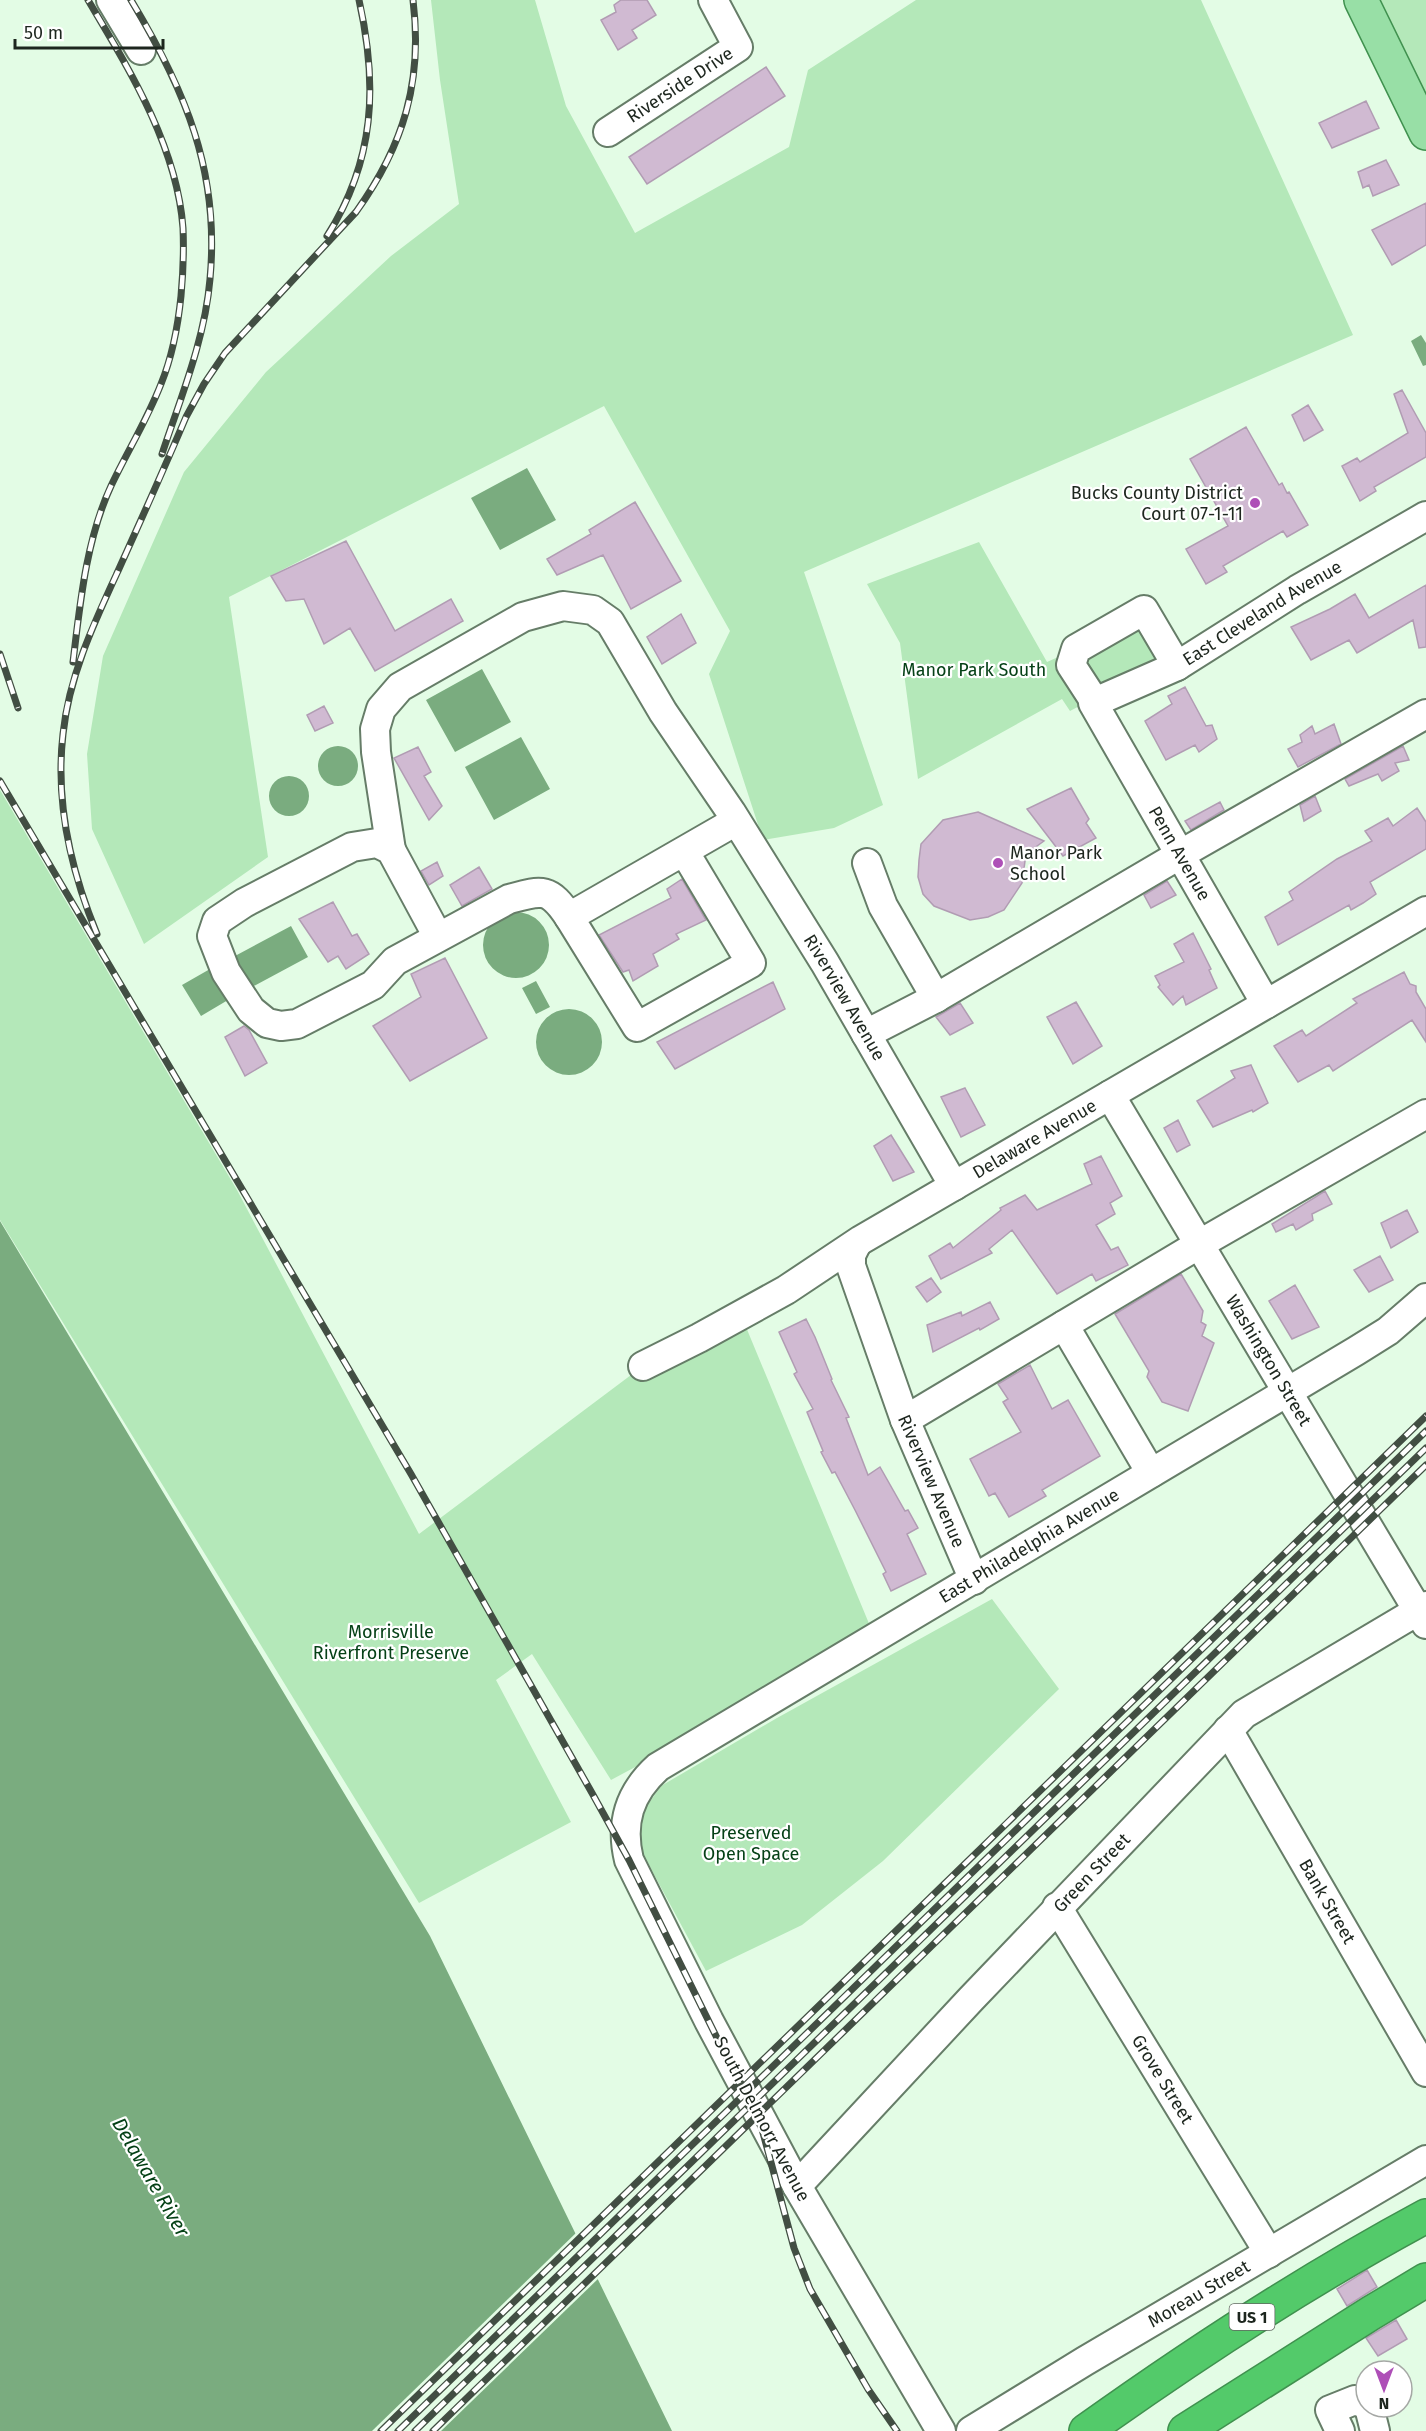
<svg xmlns="http://www.w3.org/2000/svg" width="1426" height="2431" viewBox="0 0 1426 2431" font-family="'Fira Sans',sans-serif">
  <style>
    .green { fill: #b4e8b9 }
    .water { fill: #7aac7f }
    .pier { fill: #e3fce5 }
    .building { fill: #d0bad2; stroke: #b19cb3; stroke-width: 1.5 }
    .lines { fill: none; stroke-linecap: round; stroke-linejoin: round }
    .minor-casing { stroke: #667d68; stroke-width: 32 }
    .major-casing { stroke: #40914f; stroke-width: 36 }
    .highway-casing { stroke: #40914f; stroke-width: 36 }
    .minor { stroke: #fff; stroke-width: 28 }
    .major { stroke: #98dfa6; stroke-width: 33 }
    .highway { stroke: #53ca6a; stroke-width: 33 }
    .rail-casing { stroke: #424e43; stroke-width: 7 }
    .rail { stroke: #fff; stroke-width: 4.5; stroke-dasharray: 14; stroke-linecap: butt }
    .poi-dot { fill: #ae4fb7; stroke: #fff; stroke-width: 2 }
    .labels { text-anchor: middle; dominant-baseline: central; stroke-width: 4.5; stroke-linejoin: round; paint-order: stroke }
    .shield { fill: #fff; stroke: #616762; stroke-width: 1.5 }
    .shield-label { font-size: 16px; font-weight: bold; fill: #1d261e }
    .street-label { font-size: 18px; fill: #1d261e; stroke: #fff }
    .poi-label { font-size: 18px; fill: #1d261e; stroke: #fff; text-anchor: end }
    .park-label { font-size: 18px; fill: #064117; stroke: #fff }
    .water-label { font-size: 20px; font-style: italic; fill: #044015; stroke: #fff }
  </style>
  <rect width="100%" height="100%" fill="#e3fce5"/>
  <path class="green" d="M431,0H535L566,106L635,233L789,147L808,70L916,0H1201L1353,335L804,572L883,805L834,828L763,840L709,674L730,631L604,406L229,597L268,857L144,944L92,829L87,754L103,656L184,472L266,372L391,256L459,204L440,80Z
    M1378,0H1426V101Z
    M979,542L1047,662L1076,649L1138,628L1159,661L1152,667L1070,711L1062,699L918,779L900,643L867,584Z
    M0,790L237,1190L419,1534L643,1366L741,1315L875,1638L611,1780L532,1654L496,1680L571,1822L419,1903L0,1220Z
    M992,1599L1059,1689L883,1861L802,1925L706,1971L637,1843L639,1817L661,1786L777,1718Z"/>
  <path class="water" d="M1421,335L1426,343V365L1423,366L1411,341Z
    M527,468L556,520L500,550L471,498Z
    M482,669L511,722L455,752L426,700Z
    M521,737L550,789L494,820L465,767Z
    M318 766a20 20 0 1 1 40 0a20 20 0 1 1-40 0Z
    M269 796a20 20 0 1 1 40 0a20 20 0 1 1-40 0Z
    M483 945a33 33 0 1 1 66 0a33 33 0 1 1-66 0Z
    M291,926L308,957L252,987L235,956Z
    M210,969L228,1000L201,1016L182,985Z
    M536,981L550,1007L536,1014L522,988Z
    M536 1042a33 33 0 1 1 66 0a33 33 0 1 1-66 0Z
    M0,1221L430,1936L672,2431H0Z"/>
  <path class="pier" d="M578,2231L600,2277L441,2431H372Z"/>
  <path class="building" d="M621,0H647L656,15L632,30L637,38L618,50L601,20L616,12L614,5Z
    M766,67L785,96L647,184L629,157Z
    M1366,101L1379,128L1332,148L1319,123Z
    M1386,160L1399,185L1373,196L1369,185L1363,188L1358,172Z
    M1426,203V245L1392,265L1372,230Z
    M1402,390L1426,433V457L1374,487L1376,491L1360,501L1342,466L1357,458L1360,462L1408,433L1394,394Z
    M1308,405L1323,430L1304,441L1292,415Z
    M1246,427L1279,485L1282,483L1287,493L1289,492L1308,525L1287,537L1283,531L1223,566L1227,572L1206,584L1186,549L1228,526L1190,459Z
    M635,502L681,581L631,609L603,555L557,575L547,559L591,534L589,530Z
    M346,541L395,631L451,599L463,621L375,671L350,628L324,644L304,599L286,601L271,576Z
    M1426,585V647L1419,648L1413,620L1357,653L1349,640L1311,660L1291,627L1330,609L1355,594L1369,618Z
    M681,614L696,643L662,664L647,637Z
    M1185,687L1206,726L1212,725L1217,739L1199,752L1195,745L1166,760L1145,721L1172,704L1168,696Z
    M324,706L333,723L315,731L307,715Z
    M1334,724L1341,744L1298,767L1288,749L1302,742L1300,735L1312,726L1315,734Z
    M1403,746L1409,760L1395,763L1399,771L1382,781L1378,774L1349,786L1345,779Z
    M418,747L431,772L424,776L442,806L429,820L394,758Z
    M1071,788L1089,819L1086,823L1096,838L1063,856L1027,809Z
    M1315,796L1321,811L1304,821L1300,805Z
    M1220,802L1224,810L1191,830L1185,821Z
    M1417,808L1426,822V849L1370,882L1376,894L1363,903L1351,910L1349,905L1278,945L1265,917L1293,900L1289,892L1337,859L1372,841L1365,831L1388,818L1393,826Z
    M978,812L1044,841L1026,854L1022,883L1004,910L988,917L970,920L934,906L923,894L918,877L919,860L921,844L943,820Z
    M437,862L443,876L429,885L421,871Z
    M479,867L492,889L462,906L450,885Z
    M682,879L706,920L676,934L679,939L653,954L658,966L633,981L629,970L623,972L599,935L671,898L667,889Z
    M1167,881L1176,895L1151,908L1144,895Z
    M333,902L352,936L357,934L369,954L346,969L338,956L328,962L299,919Z
    M1193,933L1211,969L1209,970L1217,988L1186,1005L1183,996L1173,1005L1158,987L1160,985L1155,976L1184,962L1174,944Z
    M445,958L487,1038L410,1081L373,1026L421,997L411,974Z
    M1404,972L1410,984L1416,986V992L1426,1009V1042L1412,1020L1333,1071L1329,1065L1298,1082L1274,1046L1302,1030L1306,1036L1357,1003L1353,999Z
    M773,982L785,1009L675,1069L657,1042Z
    M1076,1002L1102,1046L1073,1064L1047,1017Z
    M960,1003L973,1023L950,1035L936,1017Z
    M244,1026L249,1030L267,1063L245,1076L225,1037Z
    M1251,1065L1268,1103L1253,1112L1252,1110L1213,1127L1197,1101L1235,1078L1231,1071Z
    M965,1088L985,1125L961,1137L941,1097Z
    M1178,1120L1190,1145L1177,1152L1164,1128Z
    M891,1135L914,1172L893,1181L874,1146Z
    M1101,1156L1122,1196L1110,1203L1115,1214L1096,1225L1111,1250L1118,1247L1128,1265L1096,1281L1092,1274L1057,1294L1012,1230L989,1249L992,1253L941,1279L929,1256L950,1243L953,1248L1001,1210L1000,1208L1025,1195L1037,1210L1092,1184L1084,1164Z
    M1325,1191L1332,1204L1312,1214L1313,1220L1296,1230L1293,1224L1276,1232L1272,1224Z
    M1407,1210L1418,1232L1391,1248L1381,1223Z
    M1380,1256L1393,1280L1369,1292L1354,1270Z
    M1181,1274L1203,1311L1201,1322L1206,1325L1202,1336L1214,1343L1188,1411L1162,1402L1147,1377L1149,1371L1115,1314Z
    M931,1278L941,1292L927,1302L916,1287Z
    M1295,1285L1319,1327L1292,1339L1269,1301Z
    M990,1302L999,1319L980,1330L979,1328L933,1352L927,1325L961,1312L962,1316Z
    M806,1319L815,1337L832,1379L831,1380L849,1417L846,1418L868,1475L880,1467L905,1511L908,1510L918,1528L907,1534L926,1574L891,1591L883,1574L886,1572L855,1510L835,1472L832,1473L821,1452L823,1451L807,1412L813,1409L794,1374L797,1372L779,1332Z
    M1030,1365L1052,1409L1068,1400L1100,1456L1042,1490L1046,1496L1009,1517L995,1493L989,1496L970,1459L1021,1432L1003,1402L1008,1399L998,1384Z
    M1367,2270L1377,2287L1347,2306L1337,2289Z
    M1396,2320L1407,2339L1378,2356L1366,2338Z"/>
  <g class="lines">
    <defs>
      <g id="minor">
        <path d="M111,0L141,50"/>
        <path id="s1" d="M608,132L738,47L713,0"/>
        <path id="s2" d="M1177,666L1144,610L1076,649L1071,665L1095,702L1093,703L1266,1004"/>
        <path id="s3" d="M1095,702L1177,666L1297,590L1426,516"/>
        <path id="s4" d="M391,850L376,752L375,729L381,709L400,687L523,617L563,606L593,610L610,622L663,712L731,812L825,963L954,1186"/>
        <path d="M684,851L751,963L637,1027L569,917L736,821"/>
        <path d="M867,863L883,906L936,998"/>
        <path d="M438,937L391,850L377,843L352,847L244,903L217,921L212,936L226,972L251,1010L267,1023L281,1026L297,1024L373,985L395,961L509,899C542,890 549,887 569,917"/>
        <path d="M866,1034L936,998L1181,854L1426,714"/>
        <path id="s5" d="M1110,1095L1426,1624"/>
        <path id="s6" d="M856,1245L851,1255V1266L905,1420L974,1580"/>
        <path d="M1064,1325L1151,1473"/>
        <path id="s7" d="M643,1366L699,1338L786,1290L861,1240L1426,911"/>
        <path d="M905,1420L1198,1245L1426,1114"/>
        <path id="s8" d="M1228,1730L1426,2072"/>
        <path id="s9" d="M1057,1907L1269,2253"/>
        <path id="s10" d="M797,2186L971,1999L1244,1714L1426,1606"/>
        <path d="M1369,2407L1375,2431"/>
        <path id="s11" d="M941,2431L797,2186L709,2021L629,1860C620,1823 629,1793 658,1767L1356,1351L1388,1331L1426,1298"/>
        <path id="s12" d="M971,2431L1085,2361L1426,2160"/>
        <path d="M1340,2431L1330,2410L1355,2400L1366,2404"/>
      </g>
      <path id="major" d="M1361,0L1426,133"/>
      <path id="highway" d="M1086,2431C1195,2353 1307,2280 1426,2216
        M1185,2431L1371,2313L1426,2280"/>
    </defs>
    <use href="#minor" class="minor-casing"/>
    <use href="#major" class="major-casing"/>
    <use href="#highway" class="highway-casing"/>
    <use href="#minor" class="minor"/>
    <use href="#major" class="major"/>
    <use href="#highway" class="highway"/>
    <defs>
      <path id="rail" d="M131,0C185,90 220,171 210,279C205,339 181,397 162,454
        M327,236C375,161 378,85 359,0
        M0,654L18,708
        M73,662C80,604 86,540 111,486C127,452 147,420 161,384C172,357 178,326 181,296C183,274 184,251 183,228C177,146 129,69 88,0
        M0,781L411,1474L592,1793L629,1860L762,2129L794,2248L810,2289L868,2389L897,2431
        M97,934C71,871 55,803 63,734C69,676 94,623 118,571C141,520 164,469 186,417L204,384L225,353L356,212C404,145 423,81 413,0
        M381,2431L1426,1416
        M398,2431L1426,1431
        M415,2431L1426,1448
        M433,2431L1426,1465"/>
    </defs>
    <use href="#rail" class="rail-casing"/>
    <use href="#rail" class="rail"/>
  </g>
  <g class="poi-dot">
    <circle cx="1255" cy="503" r="6"/>
    <circle cx="998" cy="863" r="6"/>
  </g>
  <g class="labels">
    <rect class="shield" x="1229.5" y="2304" width="45" height="26" rx="4.5"/>
    <g class="shield-label">
      <text x="1252" y="2317">US 1</text>
    </g>
    <g class="street-label">
      <text stroke="none"><textPath href="#s1" startOffset="86">Riverside Drive</textPath></text>
      <text stroke="none"><textPath href="#s3" startOffset="190">East Cleveland Avenue</textPath></text>
      <text stroke="none"><textPath href="#s2" startOffset="380">Penn Avenue</textPath></text>
      <text stroke="none"><textPath href="#s4" startOffset="849">Riverview Avenue</textPath></text>
      <text stroke="none"><textPath href="#s7" startOffset="453">Delaware Avenue</textPath></text>
      <text stroke="none"><textPath href="#s5" startOffset="309">Washington Street</textPath></text>
      <text stroke="none"><textPath href="#s6" startOffset="252">Riverview Avenue</textPath></text>
      <text stroke="none"><textPath href="#s11" startOffset="1186">East Philadelphia Avenue</textPath></text>
      <text stroke="none"><textPath href="#s10" startOffset="430">Green Street</textPath></text>
      <text stroke="none"><textPath href="#s8" startOffset="198">Bank Street</textPath></text>
      <text stroke="none"><textPath href="#s9" startOffset="202">Grove Street</textPath></text>
      <text transform="translate(762 2119) rotate(62)">South Delmorr Avenue</text>
      <text stroke="none"><textPath href="#s12" startOffset="266">Moreau Street</textPath></text>
    </g>
    <g class="poi-label">
      <text x="1243" y="493">Bucks County District<tspan x="1243" dy="21">Court 07-1-11</tspan></text>
      <text x="1010" y="853" text-anchor="start">Manor Park<tspan x="1010" dy="21">School</tspan></text>
    </g>
    <g class="park-label">
      <text x="974" y="670">Manor Park South</text>
      <text x="391" y="1632">Morrisville<tspan x="391" dy="21">Riverfront Preserve</tspan></text>
      <text x="751" y="1833">Preserved<tspan x="751" dy="21">Open Space</tspan></text>
    </g>
    <g class="water-label">
      <text transform="translate(151 2177) rotate(60)">Delaware River</text>
    </g>
  </g>
  <g transform="translate(1384 2389) rotate(180)"><circle r="28" fill="#ffffff" stroke="#a5a8a5" stroke-width="1.5"/>
  <path d="M0-4.5L10 22L0 15L-10 22Z" fill="#ae4fb7"/>
  <text y="-9" font-size="16" font-weight="bold" text-anchor="middle" fill="#1d261e">N</text>
  </g>
  <path d="M15 39v9h148v-9" fill="none" stroke="#1d261e" stroke-width="3"/>
  <text x="24" y="39" font-size="18" fill="#1d261e" stroke="#ffffff" stroke-width="4.5" paint-order="stroke">50 m</text>
</svg>
